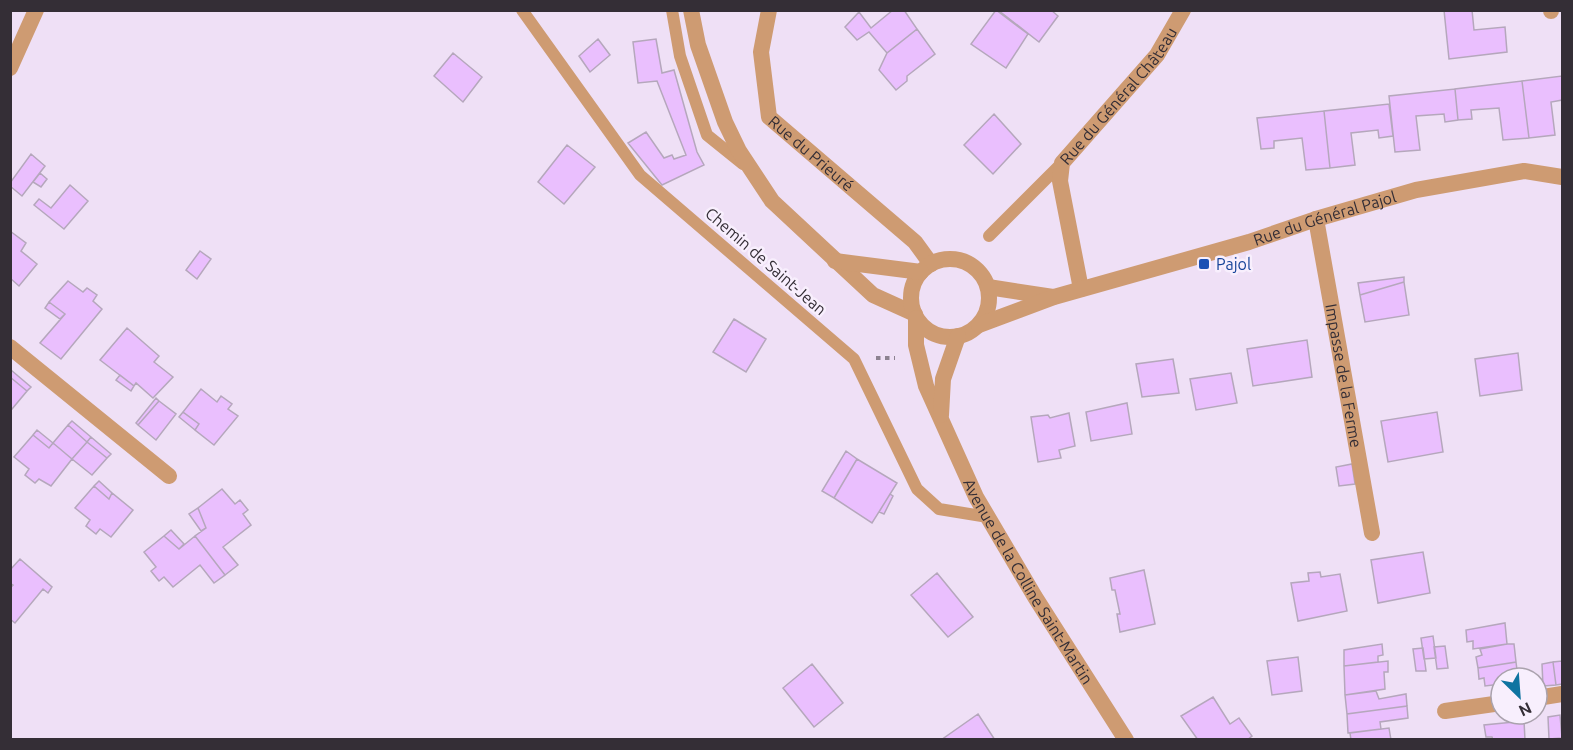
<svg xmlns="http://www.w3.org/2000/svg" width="1573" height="750" viewBox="0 0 1573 750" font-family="Ubuntu,sans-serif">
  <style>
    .building { fill: #eabffe; stroke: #b5a7bc; stroke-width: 1.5 }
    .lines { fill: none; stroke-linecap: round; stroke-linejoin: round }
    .path { stroke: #8c8290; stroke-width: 4; stroke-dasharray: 4.5 4.5; stroke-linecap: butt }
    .service { stroke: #ce9b72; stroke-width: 12 }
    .minor { stroke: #ce9b72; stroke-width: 16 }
    .tertiary { stroke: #ce9b72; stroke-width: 16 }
    .transit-dot { fill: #1a4fb4; stroke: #f8effd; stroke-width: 2 }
    .labels { text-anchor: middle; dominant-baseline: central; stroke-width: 5; stroke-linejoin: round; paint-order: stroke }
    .street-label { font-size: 16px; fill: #342e36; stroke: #f8effd }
    .transit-label { font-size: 16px; fill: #164399; stroke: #f8effd; text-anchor: start }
  </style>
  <rect width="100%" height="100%" fill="#efe0f6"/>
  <path class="building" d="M893,10H904L917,29L887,53L869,32L857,40L845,27L859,12L871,28Z
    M996,10L1028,34L1006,68L971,44Z
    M998,10H1051L1058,16L1039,42Z
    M1444,10H1472L1474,30L1505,27L1507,52L1449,59Z
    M917,29L935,54L907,76V81L896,90L879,70L887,53Z
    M598,39L610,55L590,72L579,56Z
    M656,39L662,73L674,70L697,152L704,165L662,185L628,143L646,132L664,158L672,155L674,159L686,155L657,81L638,83L633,42Z
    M453,53L482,77L463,102L434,76Z
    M1562,76V100L1551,102L1555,135L1529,138L1522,81Z
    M1522,81L1529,138L1503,140L1499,108L1471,110L1472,119L1458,120L1455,89Z
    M1455,89L1458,120L1445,122L1444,114L1416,116L1420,150L1395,152L1389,96Z
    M1389,104L1393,136L1379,138L1378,130L1351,133L1355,165L1330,168L1324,111Z
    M1324,111L1330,168L1306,170L1302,138L1274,141V148L1261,149L1257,118Z
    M994,114L1021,144L993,174L964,145Z
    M567,145L595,167L564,204L538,182Z
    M31,154L45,166L22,196L10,186V183Z
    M40,173L47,179L41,187L33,182Z
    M70,185L88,201L64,229L34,205L39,199L51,208Z
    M10,231L26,243L21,251L37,264L19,286L10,278Z
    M200,251L211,259L197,279L186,270Z
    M1404,277V282L1360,295L1358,283Z
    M68,281L83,292L87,288L97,295L93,301L102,309L61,359L40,343L65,314L49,302Z
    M1404,282L1409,315L1365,322L1360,295Z
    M49,302L65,314L60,319L45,308Z
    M734,319L766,339L746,372L713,352Z
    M127,328L159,356L154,362L173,377L153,398L136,383L134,386L100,360Z
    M1307,340L1312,377L1253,386L1247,349Z
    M1518,353L1522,390L1480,396L1475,359Z
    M1173,359L1179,393L1142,397L1136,364Z
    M11,370L31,387L27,391L10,377Z
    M1231,373L1237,403L1196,410L1190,379Z
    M120,375L134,386L131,391L116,380Z
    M10,377L27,391L12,409L10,408Z
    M201,389L217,402L221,396L232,404L228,409L238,416L214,445L195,430L199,424L183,412Z
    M156,398L159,401L138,425L136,423Z
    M159,401L176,414L156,440L138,425Z
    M1127,403L1132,434L1091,441L1086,412Z
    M183,412L199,424L195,430L179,417Z
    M1437,412L1443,452L1388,462L1381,421Z
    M1069,413L1075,446L1059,450L1061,458L1038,462L1031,417L1048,415L1050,418Z
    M72,421L91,437L87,442L68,425Z
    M68,425L87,442L72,459L53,443Z
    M37,430L53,443L49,448L33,435Z
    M33,435L49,448L53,443L72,459L51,486L39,479L35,483L25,475L29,469L14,457Z
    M91,437L111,454L107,458L87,442Z
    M87,442L107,458L92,475L72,459Z
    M846,451L857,459L834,498L822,491Z
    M857,459L897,483L872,523L834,498Z
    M1352,464L1355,484L1339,486L1336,467Z
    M99,481L112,493L109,499L94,486Z
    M94,486L109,499L112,493L133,510L111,537L100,529L96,534L86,526L90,520L75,508Z
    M222,489L235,504L240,500L248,510L243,514L251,525L223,547L238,565L225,575L195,536L206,528L198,508Z
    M890,494L893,496L884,514L879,512Z
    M198,508L206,528L201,531L189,514Z
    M171,530L184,544L179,549L164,536Z
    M164,536L179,549L195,536L225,575L214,583L200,565L173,587L164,577L159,581L151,571L156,567L144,552Z
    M1423,552L1430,593L1378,603L1371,560Z
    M20,559L52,587L48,593L43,589L15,623L10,619V588L13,585L10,583V570Z
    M1144,570L1155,624L1120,632L1117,614H1120L1115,590H1112L1110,578Z
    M1320,572L1321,577L1340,574L1347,611L1298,621L1291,583L1309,581L1308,573Z
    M937,573L973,617L948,637L911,595Z
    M1505,623L1507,644L1473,649V641L1467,642L1466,630Z
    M1433,636L1436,658L1424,659L1421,638Z
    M1382,644L1383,655L1378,656V662L1344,666V650Z
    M1507,644H1514L1516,662L1478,668L1476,657L1482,655L1480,649Z
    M1445,646L1448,668L1437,669L1434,647Z
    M1423,648L1426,671H1416L1413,649Z
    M1298,657L1302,691L1272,695L1267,661Z
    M1388,661V672H1384L1385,689L1345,695L1344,666Z
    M1562,661V684L1556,685L1553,662Z
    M1516,662L1518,678H1501V684L1485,686L1484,678L1479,679L1478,668Z
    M1553,662L1556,685L1543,686L1542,664Z
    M812,664L843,703L814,727L783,688Z
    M1376,691L1379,699L1406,694L1407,706L1347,714L1345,695Z
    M1213,697L1230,724L1239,718L1252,736L1247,740H1198L1181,716Z
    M1407,706L1408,718L1380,722L1381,729L1348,733L1347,714Z
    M978,714L995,740H941Z
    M1560,715L1562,738L1549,739L1548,717Z
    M1524,721L1525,740H1493L1492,737H1486L1484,725Z
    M1389,728L1391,740H1351L1350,733Z"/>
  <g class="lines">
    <path class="path" d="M876,358H895"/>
    <path class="service" d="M522,10L640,175L854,359L917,489L939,509L988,517
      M672,10L680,56L707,135L743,164
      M989,236L1062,163"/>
    <g class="minor">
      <path id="s1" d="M769,10L761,52L769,117L915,242L931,264"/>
      <path d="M1551,11V10"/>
      <path d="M10,68L36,10"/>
      <path id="s2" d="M1316,219L1372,533"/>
      <path id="s3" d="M1081,289L1060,181L1062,163L1157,55L1183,10"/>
      <path d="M10,347L169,476"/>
      <path d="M1537,698L1562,694"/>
      <path d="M1445,711L1501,703"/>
    </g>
    <g class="tertiary">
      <path d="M691,10L698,45L725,122L739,151L772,201L873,295L915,314"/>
      <circle cx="950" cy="298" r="39"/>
      <path d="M835,261L921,272"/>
      <path d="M988,287L1053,297"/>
      <path id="s4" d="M916,318V345L926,386L976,497L1035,597L1126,740"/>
      <path id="s5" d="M979,325L1054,297L1249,242L1316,219L1416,190L1524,171L1562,177"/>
      <path d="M941,415L943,379L958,336"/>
    </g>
  </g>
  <rect class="transit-dot" x="1198" y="258" width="12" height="12" rx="3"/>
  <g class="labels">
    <g class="street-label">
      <text stroke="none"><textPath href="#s3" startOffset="216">Rue du Général Château</textPath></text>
      <text stroke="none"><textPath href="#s1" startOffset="164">Rue du Prieuré</textPath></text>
      <text stroke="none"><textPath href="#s5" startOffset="362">Rue du Général Pajol</textPath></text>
      <text transform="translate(766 261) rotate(41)">Chemin de Saint-Jean</text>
      <text stroke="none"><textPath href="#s2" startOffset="159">Impasse de la Ferme</textPath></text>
      <text stroke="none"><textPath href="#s4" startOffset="290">Avenue de la Colline Saint-Martin</textPath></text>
    </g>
    <g class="transit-label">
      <text x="1216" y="264">Pajol</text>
    </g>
  </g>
  <rect width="1573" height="750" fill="none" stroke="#342e36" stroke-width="24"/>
  <g transform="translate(1519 696) rotate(155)"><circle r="28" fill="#f8effd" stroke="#aaa2ad" stroke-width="1.5"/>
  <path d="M0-4.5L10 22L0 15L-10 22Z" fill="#0f74a1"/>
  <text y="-9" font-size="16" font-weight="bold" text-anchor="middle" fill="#342e36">N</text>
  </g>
</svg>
